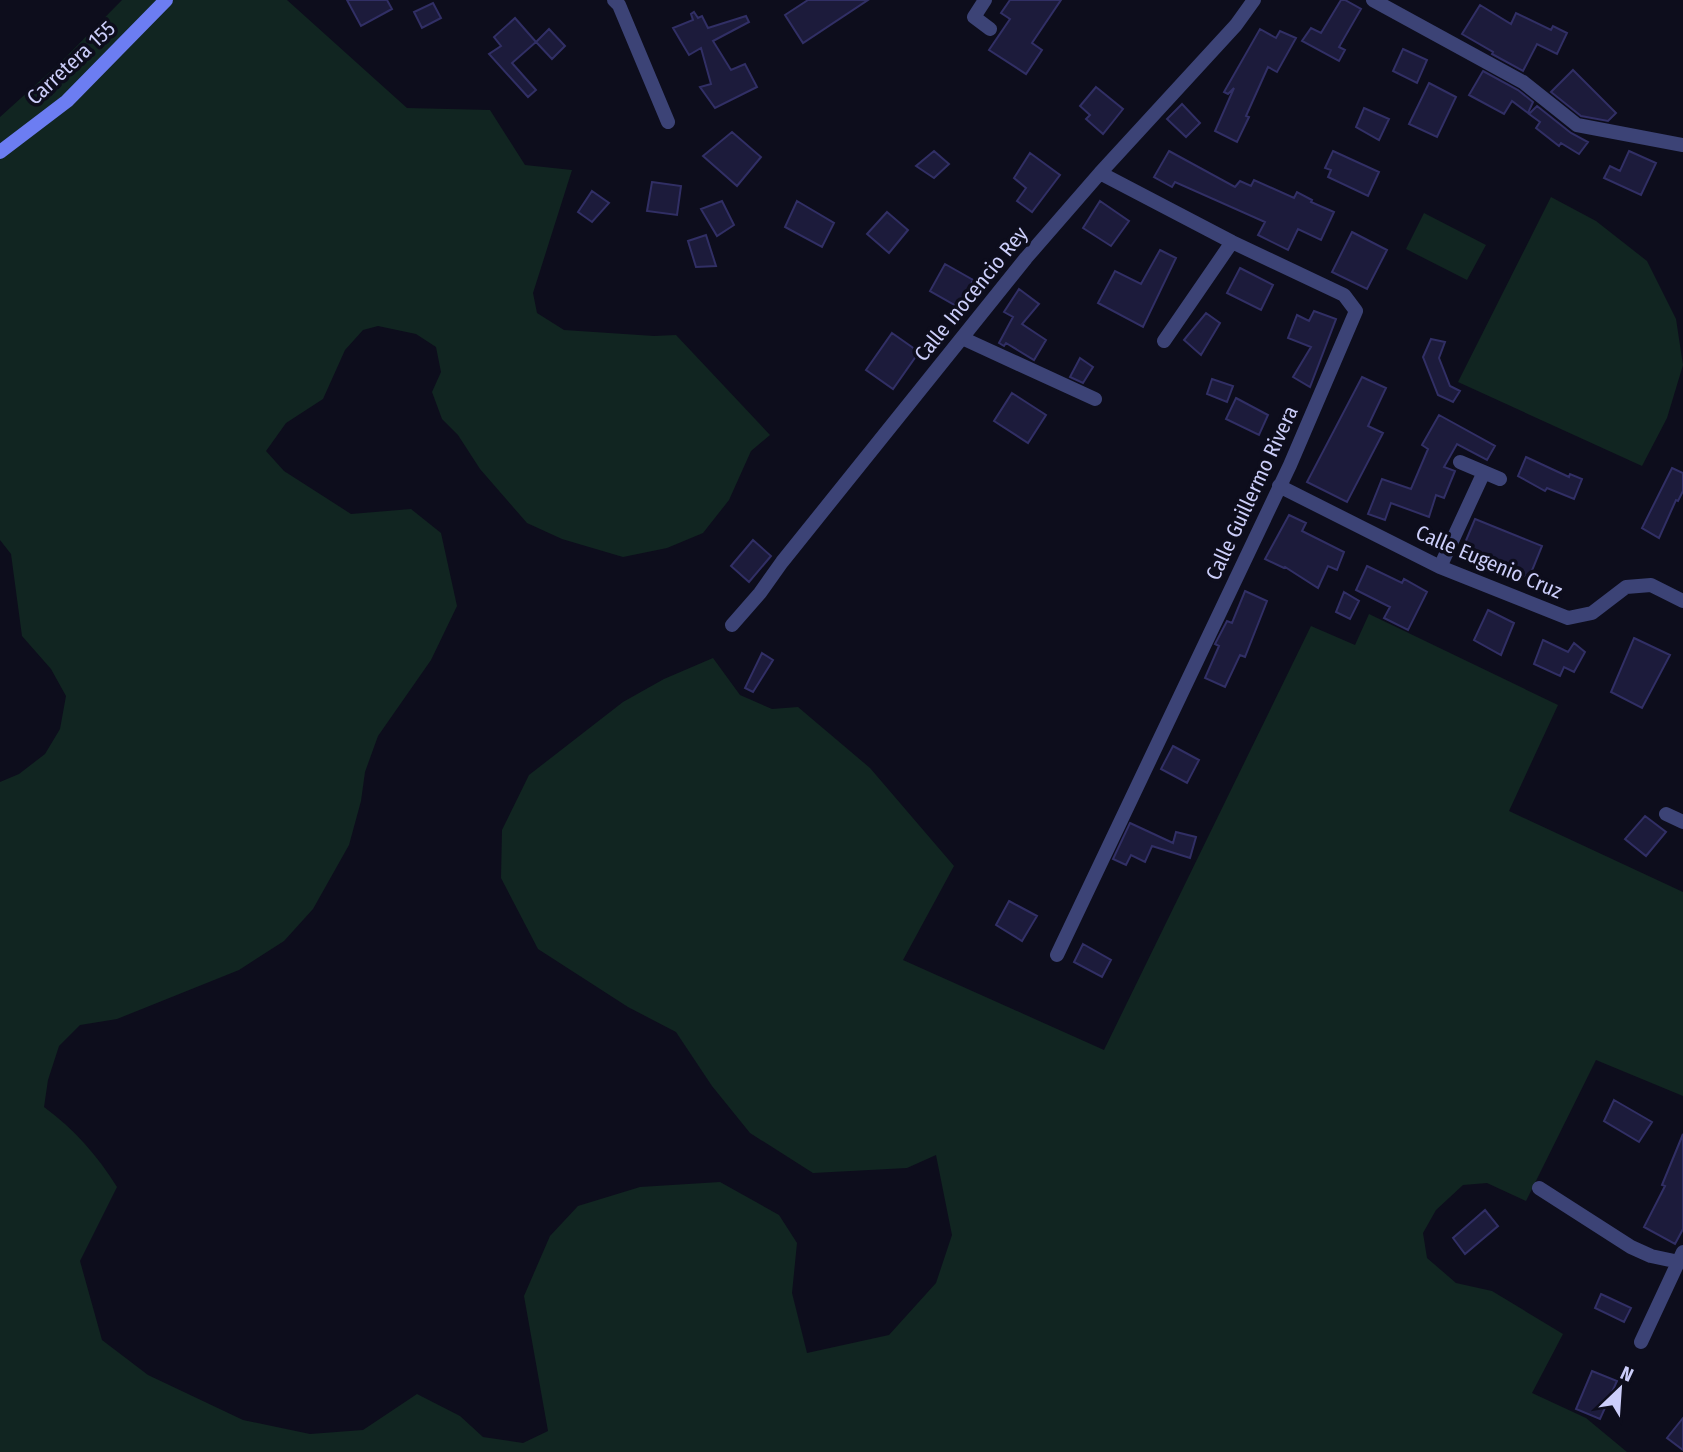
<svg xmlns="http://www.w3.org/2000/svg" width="1683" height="1452" viewBox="0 0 1683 1452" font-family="'Fira Sans Condensed',sans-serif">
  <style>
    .green { fill: #112521 }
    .building { fill: #1c1b3b; stroke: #312f65; stroke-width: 2 }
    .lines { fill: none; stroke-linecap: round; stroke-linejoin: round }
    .street { stroke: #3c4376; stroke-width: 14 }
    .secondary { stroke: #6c7df2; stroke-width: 14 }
    .labels { text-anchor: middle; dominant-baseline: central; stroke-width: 7; stroke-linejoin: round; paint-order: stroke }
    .street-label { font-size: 21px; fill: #cccefa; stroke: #0d0d1c }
  </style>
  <rect width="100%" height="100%" fill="#0d0d1c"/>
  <path class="green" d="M122,0H287L407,108L490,110L525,165L572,170L533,293L537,313L564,330L654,336L676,335L770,435L751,451L729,500L703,533L667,548L623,557L562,539L527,523L480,469L458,435L442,419L432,392L441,372L436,347L416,334L378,326L363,330L345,350L323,399L286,423L266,451L284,471L351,514L411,509L441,533L457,606L431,660L378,736L365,772L361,801L349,845L313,909L284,941L239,970L117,1019L80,1025L59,1046L48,1080L44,1107C74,1129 97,1155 117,1187L80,1261L102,1340L148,1375L243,1420L310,1434L363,1430L417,1394L460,1416L483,1437L523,1443L548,1431L524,1296L550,1236L578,1206L640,1187L720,1182L779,1215L797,1243L792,1293L807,1353L889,1335L936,1283L952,1235L936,1155L907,1168L813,1173L750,1133L712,1086L676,1032L628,1007L538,949L501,878L502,830L529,775L623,702L664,679L713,658L740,695L772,709L798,707L870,768L954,866L903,960L1104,1050L1311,626L1355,645L1369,614L1558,705L1509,811L1683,892V1096L1596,1060L1526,1201L1487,1183L1463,1185L1436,1210L1423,1233L1427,1258L1456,1283L1492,1291L1563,1334L1532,1393L1586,1418L1627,1452H0V782L19,774L45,754L60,729L66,696L51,669L22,636L11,554L0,540V117L63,60Z
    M1551,197L1596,221L1647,261L1676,319L1683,365L1667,418L1642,466L1458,382Z
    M1424,213L1486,245L1467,280L1406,249Z"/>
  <path class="building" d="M347,0H387L392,9L361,26Z
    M808,0H868L803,43L785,15Z
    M1010,0H1061L1032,43L1042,50L1026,74L989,50L1010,19L1001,13Z
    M1341,0H1345L1361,9L1339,47L1345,50L1339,61L1302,41L1311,28L1321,33Z
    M433,3L441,18L422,28L414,12Z
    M1480,5L1511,24L1516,13L1551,30L1553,26L1567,33L1557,54L1537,44L1523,71L1492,54L1493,52L1462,34Z
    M694,12L698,18L702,16L708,28L746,16L749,22L713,41L731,70L745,64L757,87L715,108L700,87L711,84L701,48L689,55L673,28L693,20L691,14Z
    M515,18L536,42L512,63L536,90L528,97L489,54L501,46L494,37Z
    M549,29L565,46L552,59L536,42Z
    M1260,29L1276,38L1280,31L1296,38L1277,72L1268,67L1246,116L1249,117L1237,142L1215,131L1234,88L1228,94L1224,92Z
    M1403,49L1427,60L1417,83L1393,71Z
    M1573,70L1616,113L1608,121L1581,116L1551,92Z
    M1483,71L1518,90L1533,102L1528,113L1512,101L1504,114L1469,95Z
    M1429,83L1456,97L1437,137L1409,124Z
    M1096,87L1123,109L1103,134L1086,119L1090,115L1080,106Z
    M1182,104L1200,123L1186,137L1167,119Z
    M1537,106L1571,133L1588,142L1579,154L1561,143L1559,146L1536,128L1540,122L1529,114Z
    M1364,108L1389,119L1379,140L1356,127Z
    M732,132L761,157L737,186L703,156Z
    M934,151L949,164L934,178L916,166Z
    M1169,151L1235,187L1240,181L1251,186L1254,180L1294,198L1297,192L1312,200L1311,202L1334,212L1321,240L1298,229L1288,250L1258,235L1265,222L1175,182L1172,187L1154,177Z
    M1333,151L1379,172L1368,196L1328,177L1331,170L1325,168Z
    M1629,151L1656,163L1641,195L1604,178L1610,166L1620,171Z
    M1030,153L1060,175L1032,212L1017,201L1026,188L1014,178Z
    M652,182L681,186L677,215L647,211Z
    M592,191L609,203L592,222L578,212Z
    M722,201L734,225L717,236L701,209Z
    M797,201L834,223L822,247L785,227Z
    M1100,201L1129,221L1111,246L1083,228Z
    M887,212L908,230L889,253L867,234Z
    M1352,232L1387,250L1367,289L1332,272Z
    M706,235L716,266L696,267L688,241Z
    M1160,250L1176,258L1143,327L1098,303L1115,271L1141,284Z
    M945,264L973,280L960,308L930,291Z
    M1240,268L1273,285L1261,310L1227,293Z
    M1019,289L1039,304L1022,324L1046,340L1034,360L1006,343L1004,346L999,343L1013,317L1004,312Z
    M1314,311L1336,319L1310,387L1293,377L1311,347L1288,338L1297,315L1309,321Z
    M1206,313L1220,323L1201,355L1184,340Z
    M892,333L919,352L893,389L866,370Z
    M1431,339L1445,342L1439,358L1450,386L1460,391L1453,402L1438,395L1423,357Z
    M1080,358L1093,367L1083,383L1070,377Z
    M1362,377L1386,388L1368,426L1383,433L1347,502L1307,482Z
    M1212,379L1233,386L1227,402L1207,394Z
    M1012,393L1046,415L1028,443L994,421Z
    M1236,398L1268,415L1259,435L1226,419Z
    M1439,415L1495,446L1487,460L1457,444L1444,467L1455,471L1444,498L1436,495L1429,517L1391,503L1385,520L1368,514L1382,479L1411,489L1428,449L1422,445Z
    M1526,457L1569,477L1570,474L1582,479L1574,499L1547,488L1545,491L1518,476Z
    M1672,468L1683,473V491L1678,501L1676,500L1659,538L1642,528Z
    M1289,515L1306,523L1302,531L1344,552L1337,570L1328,566L1318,588L1285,567L1284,568L1265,559Z
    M1475,519L1542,546L1529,578L1462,550Z
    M753,540L771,556L749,582L731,566Z
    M1367,566L1402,583L1404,579L1427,592L1408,630L1384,618L1390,607L1356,590Z
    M1245,591L1267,601L1245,657L1240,655L1225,687L1205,678L1219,646L1215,644L1227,621L1232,623Z
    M1344,592L1359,601L1350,619L1336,612Z
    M1488,610L1514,623L1501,655L1474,640Z
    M1634,638L1670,655L1642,708L1611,692Z
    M1543,640L1568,652L1574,643L1585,652L1574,672L1564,667L1560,676L1534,664Z
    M762,653L773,660L753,692L745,688Z
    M1173,746L1199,760L1187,783L1161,769Z
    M1645,816L1666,832L1646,856L1625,839Z
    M1130,823L1173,843L1176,832L1196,837L1190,858L1152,846L1145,862L1131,855L1126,865L1113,859Z
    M1009,901L1037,916L1022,941L996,925Z
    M1083,944L1111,960L1102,977L1074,962Z
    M1614,1100L1652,1122L1639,1142L1604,1121Z
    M1683,1134V1229L1675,1244L1644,1227L1665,1186L1662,1185Z
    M1485,1210L1498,1226L1465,1254L1453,1238Z
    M1601,1294L1631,1308L1624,1322L1595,1308Z
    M1592,1371L1617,1381L1600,1419L1576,1409Z
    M1683,1418V1450L1667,1438Z"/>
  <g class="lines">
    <path class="street" d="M614,0L619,5L668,122
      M985,0L974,17L990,29
      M1373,0L1523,82L1577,125L1683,145
      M962,338L1095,399
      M1164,341L1232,242
      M1460,462L1500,479
      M1279,486L1440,567L1568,618L1592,613L1626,587L1651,585L1683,601
      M1440,567L1484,472
      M732,625L760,593L782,562L1026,258L1100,173L1236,25L1254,0
      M1666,814L1683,822
      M1057,955L1290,465L1356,311L1344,295L1232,242L1100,173
      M1539,1188L1631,1247L1651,1256L1679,1262
      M1641,1342L1683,1252"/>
    <path class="secondary" d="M0,152L67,101L166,0"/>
  </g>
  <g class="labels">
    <g class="street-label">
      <text transform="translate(71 63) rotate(-43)">Carretera 155</text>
      <text transform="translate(971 294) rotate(-51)">Calle Inocencio Rey</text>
      <text transform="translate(1252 493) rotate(-65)">Calle Guillermo Rivera</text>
      <text transform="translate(1489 562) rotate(23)">Calle Eugenio Cruz</text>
    </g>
  </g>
  <g transform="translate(1620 1389) rotate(25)" stroke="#0d0d1c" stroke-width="5" paint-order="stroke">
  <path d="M0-5L12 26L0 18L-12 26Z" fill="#cccefa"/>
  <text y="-10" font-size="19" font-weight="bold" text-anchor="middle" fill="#cccefa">N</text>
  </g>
</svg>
